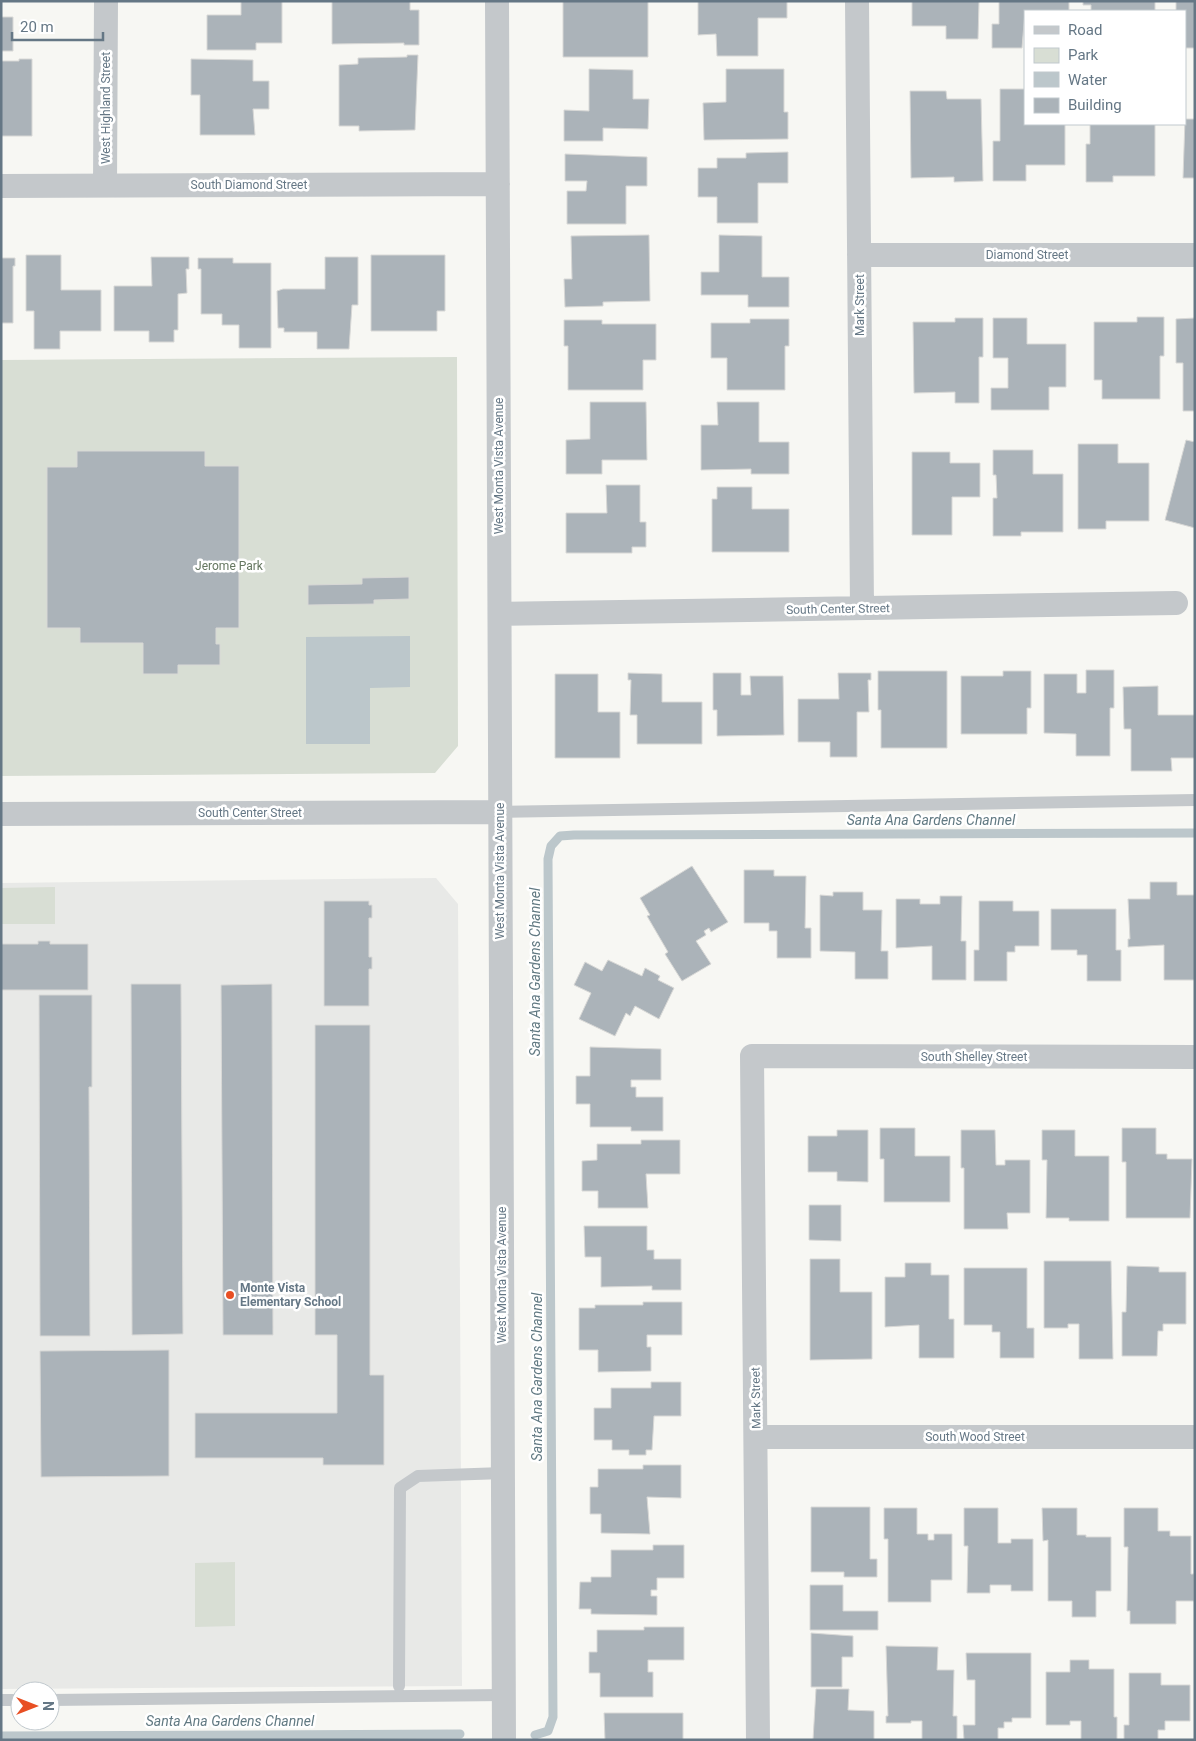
<svg xmlns="http://www.w3.org/2000/svg" width="1196" height="1741" viewBox="0 0 1196 1741" font-family="Roboto,sans-serif">
  <style>
    .built { fill: #e8e9e7 }
    .green { fill: #d8ded4 }
    .water { fill: #bcc7cb }
    .lines { fill: none; stroke-linecap: round; stroke-linejoin: round }
    .stream { stroke: #bcc7cb; stroke-width: 9 }
    .building { fill: #abb3b9; stroke: #d8d8d6 }
    .service { stroke: #c4c8cb; stroke-width: 12 }
    .minor { stroke: #c4c8cb; stroke-width: 24 }
    .poi-dot { fill: #e84f23; stroke: #fff; stroke-width: 2 }
    .labels { text-anchor: middle; dominant-baseline: central; stroke-width: 5; stroke-linejoin: round; paint-order: stroke }
    .street-label { font-size: 12px; fill: #657785; stroke: #fff }
    .park-label { font-size: 12px; fill: #657760; stroke: #fff }
    .poi-label { font-size: 12px; font-weight: bold; fill: #657785; stroke: #fff; text-anchor: start }
    .water-label { font-size: 14px; font-style: italic; fill: #617982; stroke: #fff }
  </style>
  <rect width="100%" height="100%" fill="#f7f7f3"/>
  <path class="built" d="M436,878L458,904L462,1686L1,1689V883Z"/>
  <path class="green" d="M457,357L458,746L435,773L1,776V360Z
    M55,887V924H1V888Z
    M235,1562V1626L195,1627V1563Z"/>
  <path class="water" d="M410,636V687L370,688V744H306V637Z"/>
  <g class="lines">
    <path class="stream" d="M535,1735L548,1731L553,1717L548,859L551,846L560,836L574,835L1195,833
      M1,1736L460,1734"/>
  </g>
  <path class="building" d="M241,1H282V43H256V50H207V15H241Z
    M332,1H410V10H419V45H404V43L332,44Z
    M563,1H648V57H563Z
    M698,1H787V18H758V56H717L716,34L698,35Z
    M912,1H982L979,2L978,39H946V26H912Z
    M995,1H1069V11H1025L1022,48H992V24H999V1Z
    M1083,1H1155V11H1091V5H1083Z
    M1176,1H1195V48H1185V11H1176Z
    M1,17H13V51H1Z
    M407,55H418L415,130L359,131V126H339V65L358,64V58L407,57Z
    M19,59H32V136H1V61H19Z
    M191,59L253,60V81H269V109H253L255,135H200V95H191Z
    M589,69L633,70V99H649L648,129L603,128V141H564V110L589,111Z
    M726,69H784V112H788V139L704,140L703,103L726,102Z
    M1000,89H1025V124H1065V165H1026V181H993V141H1000Z
    M910,91H946L947,99H981L983,181L954,182V177L911,178Z
    M1185,119H1195V178H1183Z
    M1090,124H1155V176H1113V182H1086V144H1090Z
    M788,152V183H758V223H717V197H698V168H717V158H746V153Z
    M565,154L647,157V186H626V224H567V191H586L587,181H565Z
    M649,235L650,301L603,302V306L565,307L564,279H572L571,236Z
    M719,235L762,236V277H789V307H748V295H701V272H719Z
    M26,255H61V290H101V331H60V349H34V311H26Z
    M371,255H445V311H437V331H371Z
    M151,257H189V269H186L187,293L178,294V330H174V342H149V331H114V286H152Z
    M325,257H358V305H352L349,349H317V332H284V328H278L277,291L283,289H325Z
    M1,258H15V266H13V323H1Z
    M198,258H233V263H271V348H239V325H222V314H201V269H198Z
    M1137,317H1164V356H1160V399H1102V380H1094V322H1137Z
    M955,318H983V357H979V403H955V392L914,393L913,322H955Z
    M993,318H1027V344H1066V387H1049V410H991V388H1008V358H993Z
    M1195,318V411H1183V363H1176V319Z
    M750,319H789V346H785V390H727V358H711V323H750Z
    M564,320H602V324H656V360H643V390H568V346H564Z
    M590,402H646L647,460H602V474H566V440L590,439Z
    M717,402H759V442H789V474H751V469L701,470V425H718Z
    M1186,440L1195,442V528L1165,520Z
    M1078,444H1118V463H1149V521H1106V529H1078Z
    M993,450H1033V474H1063V532H1021V536H993V498H997L996,475H993Z
    M77,451H205V466H239V628H216V644H220V665H178V674H143V643H80V628H47V467H77Z
    M912,452H950V463H980V497H952V535H912Z
    M606,485H640V522H646V547H632V553H566V513H607Z
    M717,487H752V509H789V552H712V499H717Z
    M409,577V599L374,600V604L308,605V585L362,584V578Z
    M1086,670H1114V708H1110V756H1076V734L1044,733V674H1077V693H1086Z
    M878,671H947V748H881V710H878Z
    M1003,671H1031V708H1027V734H961V676H1003Z
    M628,673L662,674V702H702V744H637V715H630L631,680H628Z
    M713,673H741V695H751L750,676H783L784,735L717,736V710H713Z
    M838,673H871V680H868L869,712H857V757H830V742H798V699H839Z
    M555,674H598V712H620V758H555Z
    M1158,686V715H1195V758H1171L1172,771H1131V729H1124L1123,687Z
    M692,866L728,922L711,932L709,928L704,931L706,935L696,941L711,964L682,981L665,954L668,952L647,916L650,915L640,898Z
    M744,870H774V876H806L805,928H811V958H777V931H769V923H744Z
    M1150,882H1177V895H1195V980H1164V945L1128,947V939H1130L1128,899H1150Z
    M833,892H863V910H882L881,951H888V979H855V952L820,951V895L833,896Z
    M940,896H962L961,941H966V980H932V946L896,948V899H920V904H940Z
    M324,901H369V905H372V918H369V957H372V969H369V1006H324Z
    M979,901H1013V911H1039V946H1015V952H1007V981H974V950H979Z
    M1051,909H1116V950H1121V981H1087V955H1077V950H1051Z
    M38,941H50V944H88V990H1V944H38Z
    M608,960L642,976L645,968L660,976L658,980L674,988L659,1019L635,1006L630,1016L626,1013L615,1036L579,1019L591,993L574,985L585,962L602,971Z
    M131,984H181L183,1334L132,1335Z
    M272,984L273,1335H223L221,985Z
    M39,995H92V1087H89L90,1336H40Z
    M315,1025H370V1375H384V1465H323V1458H195V1413H337V1335H315Z
    M590,1047L661,1049V1080H631V1087H636V1097H663V1131H631V1127H590V1104H576V1076H590Z
    M880,1128H915V1156H950V1202H884V1159H880Z
    M1122,1128H1156V1154H1167V1159H1192L1190,1218H1126V1162H1122Z
    M837,1130H868V1182L837,1181V1172H808V1136H837Z
    M961,1130H995L996,1165H1005V1160H1030V1213H1007L1008,1229H964V1168H961Z
    M1042,1130H1075V1156H1109V1221H1069V1218H1046L1047,1160H1042Z
    M641,1140H680V1174H646L648,1208H598V1191H582V1161L597,1160V1144H641Z
    M809,1205H841V1241L809,1240Z
    M584,1226H647V1250H654V1259H681V1290H652V1286L601,1287V1257H585Z
    M810,1259H840V1292H872V1359L810,1360Z
    M1044,1261H1111L1113,1359H1079V1324H1068V1328H1044Z
    M905,1263H931V1275H949V1319H954V1358H919V1325L885,1327V1277H905Z
    M1127,1266L1159,1267V1272H1186V1324H1163V1331H1158L1157,1356H1122V1312H1126Z
    M964,1268H1027V1328H1034V1358H1000V1332H992V1325H964Z
    M643,1302H682V1335H647V1347H651V1371L598,1372V1350H579V1308H595V1305H643Z
    M169,1350V1476L41,1477L40,1351Z
    M651,1382H681V1416H654L652,1450H646V1455H629V1450H612V1440H594V1408H611V1388H651Z
    M643,1465H681V1498L647,1497L650,1534L601,1533V1514H590V1487H598V1469H643Z
    M811,1507H870V1559H877V1577H844V1572H811Z
    M884,1508H917V1534H928V1540H934V1534H952V1580H931V1602H888V1539H884Z
    M964,1508H998V1543H1011V1539H1033V1591H1011V1585H990V1593H967L968,1546H964Z
    M1042,1508H1077V1535H1086V1537H1111V1591H1096V1617H1072V1601H1048V1540L1043,1541Z
    M1124,1508H1158V1531H1170V1536H1191V1574H1194V1601H1176V1624H1130V1611H1127L1128,1547H1124Z
    M653,1545H684V1578H657V1590H651V1596H657V1615L591,1614V1609H579L580,1582H591V1577H611V1550H653Z
    M810,1585H843V1611H878V1630H810Z
    M644,1627H684V1660H648V1672H653V1697H600V1673H589V1652H597V1630H644Z
    M811,1633L853,1636V1657H842V1687H811Z
    M886,1646L938,1647L937,1670H954L953,1716H957V1740H922V1721H911V1723H886V1716H888Z
    M966,1653H1031V1718H1012V1722H1004V1728H998V1740H964L963,1725H975V1680H967Z
    M1070,1660H1089V1669H1114V1717H1117V1740H1081V1721H1070V1725H1046V1672H1070Z
    M1129,1673H1161V1685H1190V1721H1165V1730H1158V1740H1124V1725H1129Z
    M816,1689H849L848,1710L874,1711V1740H813Z
    M604,1713H683V1740H605Z"/>
  <g class="lines">
    <path class="service" d="M500,812L1195,800
      M399,1686L400,1488L418,1476L503,1473
      M1,1700H20
      M50,1700L504,1695"/>
    <path class="minor" d="M497,1L504,1740
      M857,1L862,608
      M105,185L106,1
      M1,186L498,184
      M859,255H1195
      M500,614L1176,603
      M1,814L500,812
      M756,1437H1195
      M758,1740L752,1056L1195,1057"/>
  </g>
  <circle class="poi-dot" cx="230" cy="1295" r="5"/>
  <g class="labels">
    <g class="street-label">
      <text transform="translate(106 108) rotate(-90)">West Highland Street</text>
      <text x="249" y="185">South Diamond Street</text>
      <text x="1027" y="255">Diamond Street</text>
      <text transform="translate(860 305) rotate(-90)">Mark Street</text>
      <text transform="translate(499 466) rotate(-90)">West Monta Vista Avenue</text>
      <text transform="translate(838 609) rotate(-1)">South Center Street</text>
      <text x="250" y="813">South Center Street</text>
      <text transform="translate(500 871) rotate(-90)">West Monta Vista Avenue</text>
      <text x="974" y="1057">South Shelley Street</text>
      <text transform="translate(502 1275) rotate(-90)">West Monta Vista Avenue</text>
      <text transform="translate(756 1398) rotate(-91)">Mark Street</text>
      <text x="975" y="1437">South Wood Street</text>
    </g>
    <g class="park-label">
      <text x="229" y="566">Jerome Park</text>
    </g>
    <g class="poi-label">
      <text x="240" y="1288">Monte Vista<tspan x="240" dy="14">Elementary School</tspan></text>
    </g>
    <g class="water-label">
      <text x="931" y="820">Santa Ana Gardens Channel</text>
      <text transform="translate(535 972) rotate(-90)">Santa Ana Gardens Channel</text>
      <text transform="translate(537 1377) rotate(-90)">Santa Ana Gardens Channel</text>
      <text x="230" y="1721">Santa Ana Gardens Channel</text>
    </g>
  </g>
  <rect width="1196" height="1741" fill="none" stroke="#657785" stroke-width="5"/>
  <rect x="1024" y="10" width="162" height="115" fill="#ffffff" stroke="#c1c9ce"/>
  <rect x="1034" y="26" width="25" height="8" fill="#c4c8cb" stroke="#c1c9ce"/>
  <text x="1068" y="35" font-size="15" fill="#657785">Road</text>
  <rect x="1034" y="48" width="25" height="15" fill="#d8ded4" stroke="#c1c9ce"/>
  <text x="1068" y="60" font-size="15" fill="#657785">Park</text>
  <rect x="1034" y="72" width="25" height="15" fill="#bcc7cb" stroke="#c1c9ce"/>
  <text x="1068" y="85" font-size="15" fill="#657785">Water</text>
  <rect x="1034" y="98" width="25" height="15" fill="#abb3b9" stroke="#c1c9ce"/>
  <text x="1068" y="110" font-size="15" fill="#657785">Building</text>
  <g transform="translate(35 1706) rotate(90)"><circle r="24" fill="#ffffff" stroke="#c1c9ce"/>
  <path d="M0-4L9 19L0 12L-9 19Z" fill="#e84f23"/>
  <text y="-8" font-size="14" font-weight="bold" text-anchor="middle" fill="#657785">N</text>
  </g>
  <path d="M12 32v8h91v-8" fill="none" stroke="#657785" stroke-width="2.5"/>
  <text x="20" y="32" font-size="15" fill="#657785" stroke="#ffffff" stroke-width="4" paint-order="stroke">20 m</text>
</svg>
